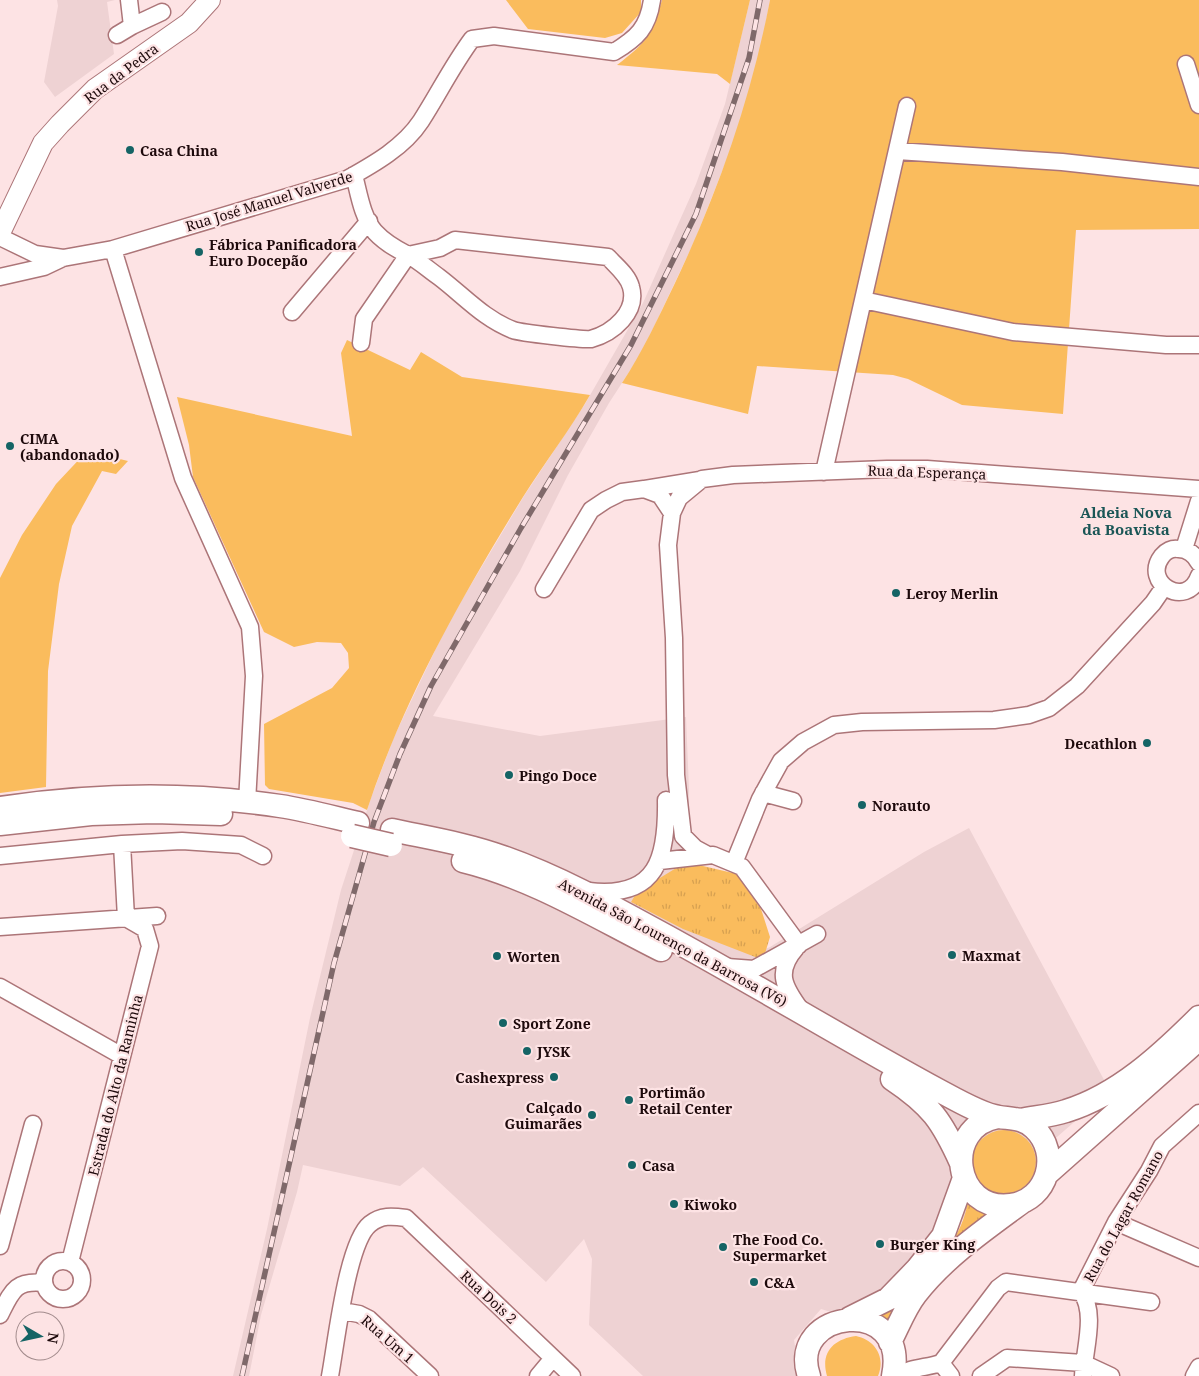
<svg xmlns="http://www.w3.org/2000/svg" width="1199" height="1376" viewBox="0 0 1199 1376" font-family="'Noto Serif',serif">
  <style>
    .built { fill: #eed2d3 }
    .grass { fill: #fabc5d }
    .park { fill: url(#park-tufts) }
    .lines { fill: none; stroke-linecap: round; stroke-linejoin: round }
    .minor-casing { stroke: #ac7578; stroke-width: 19 }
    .tertiary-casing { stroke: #ac7578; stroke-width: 22 }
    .secondary-casing { stroke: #ac7578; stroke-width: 25 }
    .minor { stroke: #fff; stroke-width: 16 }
    .tertiary { stroke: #fff; stroke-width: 20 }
    .secondary { stroke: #fff; stroke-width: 22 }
    .rail-casing { stroke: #7f696a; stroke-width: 5.5 }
    .rail { stroke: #fde3e4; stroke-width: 4; stroke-dasharray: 11; stroke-linecap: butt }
    .secondary-bridge-casing { stroke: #ac7578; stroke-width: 25; stroke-linecap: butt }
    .secondary-bridge { stroke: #fff; stroke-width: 22 }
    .poi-dot { fill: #156465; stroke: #fde3e4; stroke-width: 2 }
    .labels { text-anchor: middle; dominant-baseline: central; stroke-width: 4.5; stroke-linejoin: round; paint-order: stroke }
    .street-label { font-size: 14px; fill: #1d090b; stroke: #fde3e4 }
    .poi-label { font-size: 14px; font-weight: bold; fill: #1d090b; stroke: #fde3e4; text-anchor: start }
    .neighbourhood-label { font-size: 15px; font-weight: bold; fill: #1a5656; stroke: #fde3e4 }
  </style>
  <defs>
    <pattern id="park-tufts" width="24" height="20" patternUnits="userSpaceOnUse" patternTransform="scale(1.25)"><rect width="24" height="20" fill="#fabc5d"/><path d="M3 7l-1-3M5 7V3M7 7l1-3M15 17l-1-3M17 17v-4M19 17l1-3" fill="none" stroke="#d6a050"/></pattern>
  </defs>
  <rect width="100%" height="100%" fill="#fde3e4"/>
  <path class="built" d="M57,0H115L107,2L114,54L55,97L44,82L58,6Z
    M750,0H770L760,53L738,131L695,240L642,352L609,403L568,475L520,571L433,716L540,736L686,717L689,789L688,858L751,955L770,947L924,852L969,828L1110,1091L943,1236L876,1306L831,1312L821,1309L794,1340L797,1358L796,1376H643L589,1325L592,1259L584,1239L546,1282L423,1167L400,1186L303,1165L297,1192L261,1315L249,1376H233L267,1229L310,1018L341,890L371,798L394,737L448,623L524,496L585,404L643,303L696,184L725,104Z"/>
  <path class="grass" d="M506,0H641V12L622,33L605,38L528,29Z
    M662,0H750L730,84L717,74L617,65C647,42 651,36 662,0Z
    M770,0H1199V229L1076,230L1063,414L962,405L908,379L893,375L757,366L748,414L622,383C643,351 658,318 675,283C718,192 751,99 770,0Z
    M347,340L410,370L421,352L462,377L590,395C570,430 545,462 523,497C462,596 404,698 367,810L353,803L269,789L265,785L264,724L332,688L349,668L348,653L341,643L317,642L294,647L264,632L193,477L189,445L177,397L352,436L341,353Z
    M87,451L128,461L116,474L102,471L72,526L59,584L48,671L46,787L0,793V578L22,535L56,484Z
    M972 1162a32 32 0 1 1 64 0a32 32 0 1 1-64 0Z
    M856,1336C875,1340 886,1357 878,1376H827C820,1352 834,1339 856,1336Z"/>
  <path class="park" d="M686,862L737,874L761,909L770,937L763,960L683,929L631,902L637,892Z
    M968,1201L988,1214L889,1328L876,1320C913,1288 960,1252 968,1201Z"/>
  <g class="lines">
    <defs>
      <path id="minor" d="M129,0L132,26L162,12
        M117,35L132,26
        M1186,64L1199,105
        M897,151L1062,162L1199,177
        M354,175C359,194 362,217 375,232C385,243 396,249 408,255C419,261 429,270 439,277C464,296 484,319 513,330C521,333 584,340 591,339C613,333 638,312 631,287C628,275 616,266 608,257L455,240L440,248L408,255L364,319L361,343
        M0,237L35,254L63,258
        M113,249L183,478L250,627L254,676L247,802
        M0,277L44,267L63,258L113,249L347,179C374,164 404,147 421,121C439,93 452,66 472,39L494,36L614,52C637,38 648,28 652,0
        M863,300L1013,332L1166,345H1199
        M292,312L369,221
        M824,472L907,106
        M645,489L700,480
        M1184,549L1199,501
        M1199,563C1195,555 1189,549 1178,549C1172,548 1166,551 1162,556C1141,583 1187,610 1199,576
        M544,589L591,510L606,500L622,492L644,489L660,495L672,513
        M763,793L793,801
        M708,855L695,848L683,836L676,775L674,638L668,545L672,513L679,498L702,479L733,475L887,469H927L1199,489
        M0,856L122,844
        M660,861L713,855L742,867L799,945
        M734,863L760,799L781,761L803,742L834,725L862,722L994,720L1029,715L1049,708L1077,686L1153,603L1164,587
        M589,891C658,899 667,857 666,800
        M0,927L157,916
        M796,948C775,972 784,987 801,1010
        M727,967L754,969L817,934
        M0,987L122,1056
        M1116,1222L1199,1258
        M0,1246L33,1124
        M44 1280a19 19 0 1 1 38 0a19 19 0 1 1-38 0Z
        M70,1262L150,946L145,929L126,918L122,844L182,841L241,845L263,856
        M342,1311L359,1314L369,1319L430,1376
        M0,1315C12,1291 15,1280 44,1283
        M941,1363L998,1288L1006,1282L1151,1302
        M330,1376C336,1345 347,1242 370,1224C381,1215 392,1216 406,1218L572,1376
        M538,1376L553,1358
        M897,1376C911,1367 926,1368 941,1363L951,1376
        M981,1376L1007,1358L1083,1363L1111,1376
        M1083,1376C1084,1350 1097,1314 1081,1291L1116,1222L1149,1171L1162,1146L1199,1113
        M1194,1376L1199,1367"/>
      <path id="tertiary" d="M0,233L43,143L60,124L95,89L189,23L210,0"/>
      <path id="secondary" d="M0,808C94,794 186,792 280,806C306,810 332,817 358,823
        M0,824L91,814L154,812L221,814
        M392,830C429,838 467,844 503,857C557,876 608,904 659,932C753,983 844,1039 938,1090C953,1098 982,1115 999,1117C1013,1119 1023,1118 1034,1128C1061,1153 1048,1200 1011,1205C954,1213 941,1127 998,1117
        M463,861C533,878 597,918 661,950
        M892,1079C931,1105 942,1121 961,1163
        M1020,1120C1035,1117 1051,1116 1066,1111C1118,1095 1161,1055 1199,1017
        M1047,1174L1199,1039
        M850,1318L888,1299L917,1269L943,1236L964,1178
        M890,1342C898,1327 905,1308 916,1294C944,1258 984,1230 1021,1203
        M809,1376C786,1309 910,1294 893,1376"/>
    </defs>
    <use href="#minor" class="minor-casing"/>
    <use href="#tertiary" class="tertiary-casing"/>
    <use href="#secondary" class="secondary-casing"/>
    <use href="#minor" class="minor"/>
    <use href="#tertiary" class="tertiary"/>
    <use href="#secondary" class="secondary"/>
    <defs>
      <path id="rail" d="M242,1376L334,963L374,822L400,754L431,686L521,528L631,345L696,214L749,58L760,0"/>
    </defs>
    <use href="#rail" class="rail-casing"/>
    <use href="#rail" class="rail"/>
    <defs>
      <path id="secondary-bridge" d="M352,836L391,845"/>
    </defs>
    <use href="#secondary-bridge" class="secondary-bridge-casing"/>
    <use href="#secondary-bridge" class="secondary-bridge"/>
  </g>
  <g class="poi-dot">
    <circle cx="130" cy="150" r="5"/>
    <circle cx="199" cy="252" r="5"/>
    <circle cx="10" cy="446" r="5"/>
    <circle cx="896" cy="593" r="5"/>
    <circle cx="1147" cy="743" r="5"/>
    <circle cx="509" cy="775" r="5"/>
    <circle cx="862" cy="805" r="5"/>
    <circle cx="952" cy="955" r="5"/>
    <circle cx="497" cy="956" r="5"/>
    <circle cx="503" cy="1023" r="5"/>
    <circle cx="527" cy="1051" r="5"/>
    <circle cx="554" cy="1077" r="5"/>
    <circle cx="629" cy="1100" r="5"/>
    <circle cx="592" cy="1115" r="5"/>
    <circle cx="632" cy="1165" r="5"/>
    <circle cx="674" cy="1204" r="5"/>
    <circle cx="880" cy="1244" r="5"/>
    <circle cx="723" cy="1247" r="5"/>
    <circle cx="754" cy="1282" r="5"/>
  </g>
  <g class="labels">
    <g class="street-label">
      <text transform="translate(121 73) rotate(-37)">Rua da Pedra</text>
      <text transform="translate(269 201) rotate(-17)">Rua José Manuel Valverde</text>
      <text transform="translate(927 472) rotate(2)">Rua da Esperança</text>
      <text transform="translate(673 942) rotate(28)">Avenida São Lourenço da Barrosa (V6)</text>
      <text transform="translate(115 1085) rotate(-76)">Estrada do Alto da Raminha</text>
      <text transform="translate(1123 1216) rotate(-61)">Rua do Lagar Romano</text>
      <text transform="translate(489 1297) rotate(43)">Rua Dois 2</text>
      <text transform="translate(388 1339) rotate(41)">Rua Um 1</text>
    </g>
    <g class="poi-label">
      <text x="140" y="150">Casa China</text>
      <text x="209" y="244">Fábrica Panificadora<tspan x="209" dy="16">Euro Docepão</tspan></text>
      <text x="20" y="438">CIMA<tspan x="20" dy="16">(abandonado)</tspan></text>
      <text x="906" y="593">Leroy Merlin</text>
      <text x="1137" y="743" text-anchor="end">Decathlon</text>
      <text x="519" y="775">Pingo Doce</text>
      <text x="872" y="805">Norauto</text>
      <text x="962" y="955">Maxmat</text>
      <text x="507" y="956">Worten</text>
      <text x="513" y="1023">Sport Zone</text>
      <text x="537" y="1051">JYSK</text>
      <text x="544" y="1077" text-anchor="end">Cashexpress</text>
      <text x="639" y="1092">Portimão<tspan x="639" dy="16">Retail Center</tspan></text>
      <text x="582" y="1107" text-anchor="end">Calçado<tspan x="582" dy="16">Guimarães</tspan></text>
      <text x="642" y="1165">Casa</text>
      <text x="684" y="1204">Kiwoko</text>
      <text x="733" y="1239">The Food Co.<tspan x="733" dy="16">Supermarket</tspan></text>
      <text x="890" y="1244">Burger King</text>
      <text x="764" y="1282">C&amp;A</text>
    </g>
    <g class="neighbourhood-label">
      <text x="1126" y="512">Aldeia Nova<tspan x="1126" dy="17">da Boavista</tspan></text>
    </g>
  </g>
  <g transform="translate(40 1336) rotate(99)"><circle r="24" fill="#fde3e4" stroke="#a38c8d"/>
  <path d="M0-4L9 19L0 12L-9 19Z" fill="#156465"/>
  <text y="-8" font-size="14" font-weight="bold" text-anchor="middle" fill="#1d090b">N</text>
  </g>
</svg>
